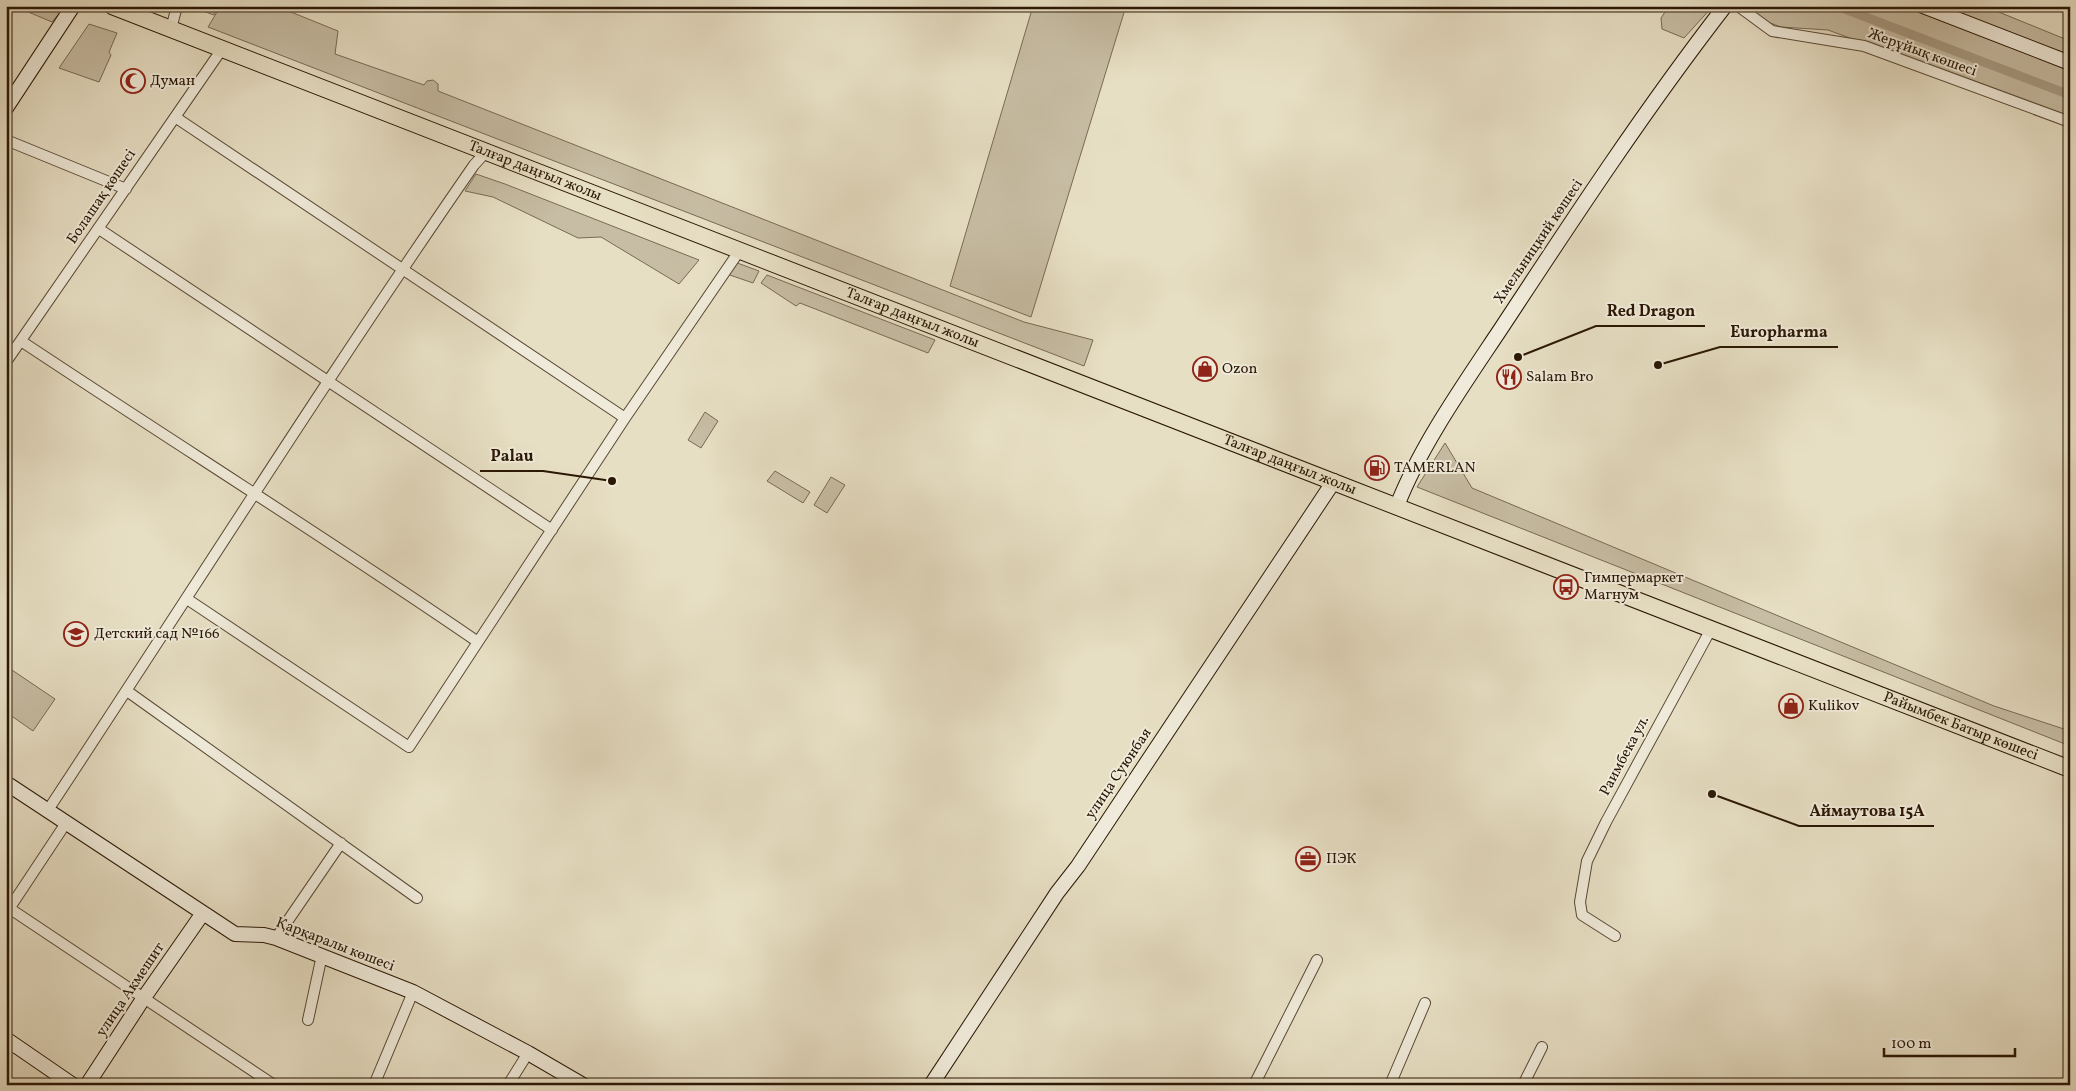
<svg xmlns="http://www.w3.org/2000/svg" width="2076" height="1091" viewBox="0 0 2076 1091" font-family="Vollkorn,serif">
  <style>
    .green { fill: #c7bda4; stroke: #786a54 }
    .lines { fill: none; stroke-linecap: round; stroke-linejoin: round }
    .canal { stroke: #a79b83; stroke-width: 9 }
    .street-casing { stroke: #594935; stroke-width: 12 }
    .secondary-casing { stroke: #2a1705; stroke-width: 16 }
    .primary-casing { stroke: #2a1705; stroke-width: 18 }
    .street { stroke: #efead9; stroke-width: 10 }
    .secondary { stroke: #efead9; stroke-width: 14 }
    .primary { stroke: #e7dfc4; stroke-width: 16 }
    .labels { text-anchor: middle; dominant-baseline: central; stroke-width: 4; stroke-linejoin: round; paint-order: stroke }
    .street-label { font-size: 15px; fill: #2a1705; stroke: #efead9 }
    .poi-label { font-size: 15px; fill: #2a1705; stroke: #efead9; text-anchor: start }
    .leader { fill: none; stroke: #2a1705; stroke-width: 2 }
    .callout-dot { fill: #2a1705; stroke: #efead9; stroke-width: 2 }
    .callout-label { font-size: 16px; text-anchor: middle; font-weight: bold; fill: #2a1705; stroke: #efead9; stroke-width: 4; stroke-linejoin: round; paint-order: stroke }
  </style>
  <rect width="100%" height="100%" fill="#e7dfc4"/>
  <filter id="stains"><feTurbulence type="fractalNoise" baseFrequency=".004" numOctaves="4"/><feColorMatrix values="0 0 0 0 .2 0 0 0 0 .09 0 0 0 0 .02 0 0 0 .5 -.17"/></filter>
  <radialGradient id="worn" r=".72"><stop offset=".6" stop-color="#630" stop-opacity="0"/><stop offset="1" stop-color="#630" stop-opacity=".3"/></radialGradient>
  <path class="green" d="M14,6H62L64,8L52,22Z
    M189,6H276L338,31L335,54L424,85L427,81L433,80L438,84V91L1024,322L1093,340L1084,366L208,27L217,12H215L214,15Z
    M1033,6H1126L1031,317L950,286Z
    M1669,6H1713L1684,38L1662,29L1661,18Z
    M1745,6H1984L2070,41V119L1828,30L1781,27L1762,20Z
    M89,24L117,33L109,52L111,55L99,82L59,68Z
    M476,174L505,184L699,260L679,284L601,237L578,238L493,197L465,191Z
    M732,261L759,271L753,283L724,273Z
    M767,275L935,340L928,353L800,303L796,306L761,283Z
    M705,412L718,421L701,448L688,440Z
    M1445,443L1472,488L1994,706L2070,731V746L1417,487Z
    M775,471L810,492L803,503L767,481Z
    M831,477L845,485L827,513L814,505Z
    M9,668L55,699L33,731L6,712V672Z"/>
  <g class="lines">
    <path class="canal" d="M1837,6L2070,95"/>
    <defs>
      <path id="street" d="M1738,6L1772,31L1864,46L2070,122
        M171,29L177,6
        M175,117L625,418
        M6,140L126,189
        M99,229L552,530
        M21,341C173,442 328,539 478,642
        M6,362L222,49
        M187,599L409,747L625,418L740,250
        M127,691L417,898
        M48,810C190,595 327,377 474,165L485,153
        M6,906L274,1085
        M7,912L66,823
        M1615,936L1582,915L1580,902L1587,861L1606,822L1711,629
        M276,938L341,843
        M308,1020L322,955
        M374,1085L413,992
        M508,1085L528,1053
        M1254,1085L1317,960
        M1390,1085L1425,1003
        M1523,1085L1542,1047"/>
      <path id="secondary" d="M1923,6L2070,63
        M6,108L73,6
        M1397,506C1421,444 1467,380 1504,324C1575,216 1646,108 1725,6
        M6,783L235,934L264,935L276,938L413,992L528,1053L583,1085
        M6,1039L73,1085
        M87,1085L143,999L203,913
        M931,1085L1057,893L1078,866L1334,481"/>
      <g id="primary">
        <path id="s1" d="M112,6L2070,769"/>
      </g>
    </defs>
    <use href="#street" class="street-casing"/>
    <use href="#secondary" class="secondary-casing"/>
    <use href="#primary" class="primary-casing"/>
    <use href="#street" class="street"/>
    <use href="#secondary" class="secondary"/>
    <use href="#primary" class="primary"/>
  </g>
  <defs>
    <symbol id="mosque-ring" viewBox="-11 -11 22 22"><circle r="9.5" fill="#efead9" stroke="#8f2418" stroke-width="1.5"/><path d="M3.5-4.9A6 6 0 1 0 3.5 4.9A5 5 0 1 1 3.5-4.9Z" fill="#8f2418"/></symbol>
    <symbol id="shop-ring" viewBox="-11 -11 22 22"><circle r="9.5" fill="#efead9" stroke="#8f2418" stroke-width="1.5"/><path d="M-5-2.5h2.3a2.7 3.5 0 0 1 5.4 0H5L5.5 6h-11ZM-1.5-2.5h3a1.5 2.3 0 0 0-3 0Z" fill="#8f2418"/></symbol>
    <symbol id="restaurant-ring" viewBox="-11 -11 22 22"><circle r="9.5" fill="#efead9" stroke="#8f2418" stroke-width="1.5"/><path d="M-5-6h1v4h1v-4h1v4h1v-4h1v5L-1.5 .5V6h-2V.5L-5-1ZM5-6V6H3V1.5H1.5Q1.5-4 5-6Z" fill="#8f2418"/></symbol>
    <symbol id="fuel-ring" viewBox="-11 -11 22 22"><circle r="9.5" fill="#efead9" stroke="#8f2418" stroke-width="1.5"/><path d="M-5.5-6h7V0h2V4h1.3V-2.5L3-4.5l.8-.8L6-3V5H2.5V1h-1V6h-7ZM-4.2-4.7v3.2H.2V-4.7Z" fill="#8f2418"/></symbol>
    <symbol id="bus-ring" viewBox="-11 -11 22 22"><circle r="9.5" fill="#efead9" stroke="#8f2418" stroke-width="1.5"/><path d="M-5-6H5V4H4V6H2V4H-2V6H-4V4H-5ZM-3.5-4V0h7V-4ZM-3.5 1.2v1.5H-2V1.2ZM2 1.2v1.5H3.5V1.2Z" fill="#8f2418"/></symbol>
    <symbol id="school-ring" viewBox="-11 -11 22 22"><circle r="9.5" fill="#efead9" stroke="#8f2418" stroke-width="1.5"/><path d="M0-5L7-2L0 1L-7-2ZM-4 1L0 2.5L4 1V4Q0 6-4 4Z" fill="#8f2418"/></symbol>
    <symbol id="office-ring" viewBox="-11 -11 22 22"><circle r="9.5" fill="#efead9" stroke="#8f2418" stroke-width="1.5"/><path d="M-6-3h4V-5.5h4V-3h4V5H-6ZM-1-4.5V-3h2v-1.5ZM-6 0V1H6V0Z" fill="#8f2418"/></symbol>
  </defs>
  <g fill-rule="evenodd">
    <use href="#mosque-ring" x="119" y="67" width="28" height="28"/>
    <use href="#shop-ring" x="1191" y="355" width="28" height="28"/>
    <use href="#restaurant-ring" x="1495" y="363" width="28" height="28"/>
    <use href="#fuel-ring" x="1363" y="454" width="28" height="28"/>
    <use href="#bus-ring" x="1552" y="573" width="28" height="28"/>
    <use href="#school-ring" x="62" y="620" width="28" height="28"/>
    <use href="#shop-ring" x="1777" y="692" width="28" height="28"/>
    <use href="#office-ring" x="1294" y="845" width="28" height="28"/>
  </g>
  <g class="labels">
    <g class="street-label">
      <text transform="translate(1922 53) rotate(20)">Жерұйық көшесі</text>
      <text stroke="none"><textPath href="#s1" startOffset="454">Талғар даңғыл жолы</textPath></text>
      <text transform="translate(102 197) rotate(-56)">Болашақ көшесі</text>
      <text transform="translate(1539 242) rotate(-56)">Хмельницкий көшесі</text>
      <text stroke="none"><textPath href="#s1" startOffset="859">Талғар даңғыл жолы</textPath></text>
      <text stroke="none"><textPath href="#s1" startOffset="1264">Талғар даңғыл жолы</textPath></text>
      <text stroke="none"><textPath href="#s1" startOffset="1984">Райымбек Батыр көшесі</textPath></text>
      <text transform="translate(1625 756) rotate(-62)">Раимбека ул.</text>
      <text transform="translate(1119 774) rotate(-56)">улица Суюнбая</text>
      <text transform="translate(335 945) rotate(21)">Қарқаралы көшесі</text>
      <text transform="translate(131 990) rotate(-56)">улица Акмешит</text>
    </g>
    <g class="poi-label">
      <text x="150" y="81">Думан</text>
      <text x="1222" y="369">Ozon</text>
      <text x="1526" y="377">Salam Bro</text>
      <text x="1394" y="468">TAMERLAN</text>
      <text x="1584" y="578">Гимпермаркет<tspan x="1584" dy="17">Магнум</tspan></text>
      <text x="94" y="634">Детский сад №166</text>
      <text x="1808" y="706">Kulikov</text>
      <text x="1326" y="859">ПЭК</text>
    </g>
  </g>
  <path class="leader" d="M1518 357L1596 326H1705M1658 365L1720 347H1838M612 481L543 471H480M1712 794L1799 826H1934"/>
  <g class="callout-dot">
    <circle cx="1518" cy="357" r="5"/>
    <circle cx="1658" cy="365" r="5"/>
    <circle cx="612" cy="481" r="5"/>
    <circle cx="1712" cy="794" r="5"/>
  </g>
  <g class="callout-label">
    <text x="1651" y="316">Red Dragon</text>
    <text x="1779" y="337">Europharma</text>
    <text x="512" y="461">Palau</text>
    <text x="1867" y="816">Аймаутова 15А</text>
  </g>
  <rect width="2076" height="1091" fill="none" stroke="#e7dfc4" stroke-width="25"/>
  <rect x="8" y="8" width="2061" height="1076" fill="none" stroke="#2a1705" stroke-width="2.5"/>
  <rect x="12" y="12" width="2051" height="1066" fill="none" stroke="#2a1705"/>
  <path d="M1884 1048v8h131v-8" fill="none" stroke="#2a1705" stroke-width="2.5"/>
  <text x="1891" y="1048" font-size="15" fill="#2a1705" stroke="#efead9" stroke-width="4" paint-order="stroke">100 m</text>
  <rect width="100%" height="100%" filter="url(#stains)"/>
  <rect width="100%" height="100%" fill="url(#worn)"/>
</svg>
